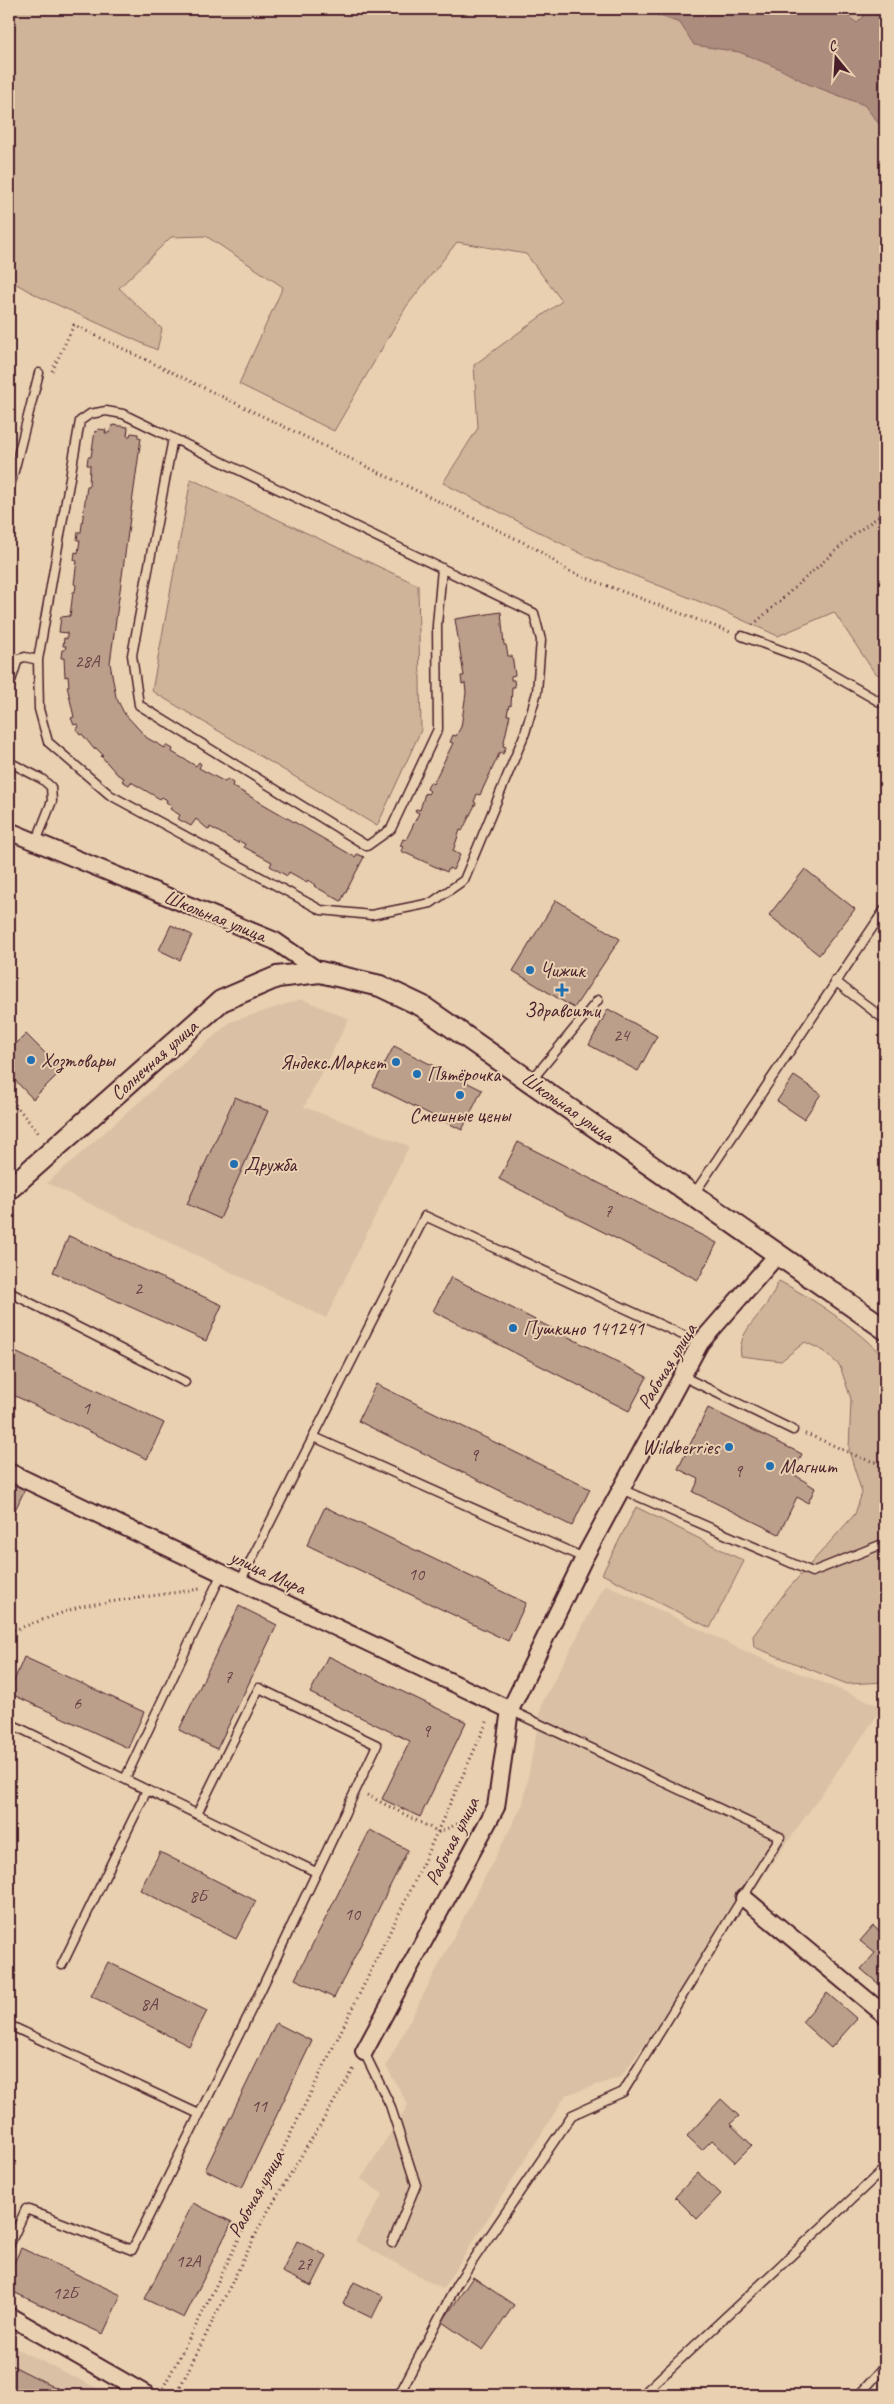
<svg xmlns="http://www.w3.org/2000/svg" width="894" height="2404" viewBox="0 0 894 2404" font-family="Caveat,sans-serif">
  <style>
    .built { fill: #dac1a5 }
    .green { fill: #cfb49a; stroke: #8c6a62 }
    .water { fill: #ac8c7d; stroke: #85605c }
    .building { fill: #bb9f8b; stroke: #4a1f2b }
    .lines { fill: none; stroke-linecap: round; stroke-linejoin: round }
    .service-casing { stroke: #4a1f2b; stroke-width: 11 }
    .minor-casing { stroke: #4a1f2b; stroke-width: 20 }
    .tertiary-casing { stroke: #4a1f2b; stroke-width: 24 }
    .path { stroke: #4a1f2b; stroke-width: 3; stroke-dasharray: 1 4; stroke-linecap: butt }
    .service { stroke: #e8d0b0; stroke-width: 8 }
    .minor { stroke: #e8d0b0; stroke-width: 16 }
    .tertiary { stroke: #e8d0b0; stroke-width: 20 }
    .poi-dot { fill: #1f6fb2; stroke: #e8d0b0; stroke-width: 2 }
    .labels { text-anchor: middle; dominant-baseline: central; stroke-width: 4; stroke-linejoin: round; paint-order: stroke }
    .number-label { font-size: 18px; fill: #663f43 }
    .street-label { font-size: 20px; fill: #4a1f2b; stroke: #e8d0b0 }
    .poi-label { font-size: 20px; fill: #4a1f2b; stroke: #e8d0b0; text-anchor: start }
  </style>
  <rect width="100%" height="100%" fill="#e8d0b0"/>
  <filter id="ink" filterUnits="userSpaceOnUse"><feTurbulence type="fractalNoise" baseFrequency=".02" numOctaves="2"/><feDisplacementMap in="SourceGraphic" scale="10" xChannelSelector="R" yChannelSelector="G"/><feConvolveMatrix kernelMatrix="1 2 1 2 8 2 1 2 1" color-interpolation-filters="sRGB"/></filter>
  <g filter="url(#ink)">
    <path class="built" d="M302,999L349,1019L304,1107L409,1146L326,1318L47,1183L230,1022Z
      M605,1584L749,1653L883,1707L621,2077L566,2095L443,2289L355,2241L383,2194L361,2179L408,2105L386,2066L523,1804L542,1703Z
      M9,2345L111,2395H9Z"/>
    <path class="green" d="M9,9H885V679L874,672L834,612L778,636L718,609L590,558L443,483L478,428L474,365L562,301L526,254L457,242L406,307L334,431L239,384L283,287L206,236L171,237L119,288L162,329L157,350L38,296L9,280Z
      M191,479L418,585L421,730L377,826L152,691Z
      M779,1281C818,1301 854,1327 885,1358V1682L847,1684L754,1647L753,1636L787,1590L855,1514L862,1493L849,1451L851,1399L840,1366L824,1351L805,1342L781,1361L741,1356C737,1334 757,1319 768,1302C773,1295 775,1288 779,1281Z
      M636,1507L744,1561L710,1628L602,1574Z"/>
    <path class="water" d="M640,9H838L857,23L866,14L879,12L885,18V126L879,124L864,105L808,84L778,68L739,52L694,45L680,23Z"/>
    <path class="building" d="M113,425L128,427L127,436H130L131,433L138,434V437L141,438L110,663L116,697L124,713L147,738L165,748L166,745L173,749L172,752L196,766L199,762L201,764L199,768L225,782L227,779L233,783L232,786L355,857L357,854L364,857L341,901L314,886L315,885L308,880L307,882L289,872L287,876L270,866L272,862L244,847L245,844L239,841L238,843L210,827L209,830L196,819L191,826L178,819L180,815L170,809L172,806L166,802L167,800L162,797L160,799L131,782L129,785L122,781L124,778L118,775L101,756L103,755L96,748L94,749L82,734L80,735L76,729L79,727L77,724L74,725L71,718L74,717L67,686H69L68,676L65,677L64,658H61L62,650H65L66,646H63L64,638L67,639V633L59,632L61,617L70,616L73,592H75L76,585L74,584L77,561L74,560L75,552L78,553L80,540H77L78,532H81L87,486H89L90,465H87L88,457H91L95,431L97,432L98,429L106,430L105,433H109Z
      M501,612L504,645H506L508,656H512L515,675L511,676V680H514L515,687H512L511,706L509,705L507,715H510L503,746L506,747L503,754L500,752L480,795L477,794L474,802L476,803L462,831L460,830L453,851L460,855L453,870L449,868L447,872L401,851L403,847L400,846L403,839L406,840L419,813L415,811L416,809L420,810L425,793L428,794L430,791L427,789L430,782L433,784L453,743L450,742L453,735L456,736L461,727L466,693L465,683L462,684L461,676H464L455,619Z
      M805,869L855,909L819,955L769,915Z
      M556,900L620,939L574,1008L513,971Z
      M171,925L192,935L180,960L159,950Z
      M608,1009L657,1036L638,1071L589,1045Z
      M26,1034L62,1070L33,1099L9,1074V1051Z
      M394,1046L482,1090L462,1130L373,1086Z
      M794,1076L821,1094L804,1119L777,1101Z
      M235,1097L268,1111L220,1219L187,1204Z
      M518,1142L717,1243L698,1280L499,1179Z
      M69,1236L222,1305L206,1341L53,1272Z
      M451,1277L647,1377L629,1411L433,1311Z
      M9,1349L164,1423L147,1459L9,1393Z
      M376,1384L590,1489L572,1526L358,1421Z
      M708,1408L802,1454L792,1473L815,1488L808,1503L797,1497L779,1534L693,1492L699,1479L678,1469Z
      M9,1482L25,1489L9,1523Z
      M325,1507L526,1603L508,1641L307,1545Z
      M239,1606L277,1625L217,1749L179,1730Z
      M328,1656L466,1722L420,1817L382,1799L410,1741L310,1693Z
      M24,1657L144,1712L128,1748L9,1693Z
      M370,1830L408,1850L334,1998L295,1979Z
      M160,1852L256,1901L236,1939L140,1890Z
      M873,1926L885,1936V1979L880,1985L861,1969L875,1953L860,1941Z
      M108,1962L207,2011L189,2046L91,1996Z
      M827,1993L857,2019L831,2048L802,2022Z
      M276,2023L312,2041L242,2188L205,2170Z
      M721,2099L739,2116L730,2124L752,2145L735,2162L712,2140L702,2150L687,2136Z
      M698,2173L721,2194L697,2219L675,2197Z
      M193,2203L232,2222L184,2318L145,2299Z
      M297,2241L327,2256L312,2286L282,2272Z
      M21,2248L121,2295L103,2334L9,2290V2274Z
      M473,2277L514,2305L483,2350L442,2322Z
      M354,2282L383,2296L372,2318L343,2304Z
      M9,2364L71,2395H9Z"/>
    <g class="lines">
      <defs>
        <path id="service" d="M106,411L123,414L534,613L541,640L537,692L525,733L464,880L431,903L371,915L321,910L110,795L48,742L39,709L38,660L80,421L90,414Z
          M173,438L132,655L139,705L367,846L391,829L438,729L437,625L442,568
          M9,491L39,373
          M742,636L805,659L885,705
          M9,687L18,659L25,657L38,660
          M9,762L42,779L51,787L52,801L36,842
          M835,981L885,1020
          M531,1081L598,1000
          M694,1194L885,909
          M9,1292L185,1382
          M682,1376L793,1430
          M314,1437L584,1558
          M621,1489L812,1572L885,1543
          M240,1582L425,1216L700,1343
          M9,1723L316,1872
          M125,1779L222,1573
          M62,1965L147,1790
          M9,2025L199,2114
          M364,2052L390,2105L416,2185L392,2243
          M9,2246L26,2209L132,2250L260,1992L377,1745L259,1688L197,1814
          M399,2395L457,2284L572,2115L623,2092L780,1837L510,1710
          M642,2395L885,2168
          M859,2395L885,2366"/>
        <path id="minor" d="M9,831L275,941L320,972
          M9,1472L510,1710
          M744,1898L885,2015
          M364,2052L496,1807L510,1710L584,1558L700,1343L778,1254
          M9,2316L147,2395"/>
        <path id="tertiary" d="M9,1189L221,1001L277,977L320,972L380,986L422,1006L885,1329"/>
      </defs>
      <use href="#service" class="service-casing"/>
      <use href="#minor" class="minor-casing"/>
      <use href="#tertiary" class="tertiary-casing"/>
      <path class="path" d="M52,371L74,325L535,548L568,571L730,632
        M753,625L853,535L885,512
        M9,1097L40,1135
        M805,1434C832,1442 856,1460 885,1464
        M9,1632L81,1606L200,1589
        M367,1795L439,1832L469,1819
        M163,2388L198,2322L412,1887L488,1720
        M176,2395L264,2218L355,2067"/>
      <use href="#service" class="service"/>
      <use href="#minor" class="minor"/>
      <use href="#tertiary" class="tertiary"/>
    </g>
  </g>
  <g class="poi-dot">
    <circle cx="530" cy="970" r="5"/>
    <path d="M559.5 982.5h5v5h5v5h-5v5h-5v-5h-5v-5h5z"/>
    <circle cx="31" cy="1060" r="5"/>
    <circle cx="396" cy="1062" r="5"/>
    <circle cx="417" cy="1074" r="5"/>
    <circle cx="460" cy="1095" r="5"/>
    <circle cx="234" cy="1164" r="5"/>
    <circle cx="513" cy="1328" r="5"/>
    <circle cx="729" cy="1447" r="5"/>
    <circle cx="770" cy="1466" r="5"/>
  </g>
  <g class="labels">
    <g class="number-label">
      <text x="87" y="661">28А</text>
      <text x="621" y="1035">24</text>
      <text x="608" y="1211">7</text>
      <text x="138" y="1288">2</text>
      <text x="86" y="1408">1</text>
      <text x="474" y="1455">9</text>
      <text x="738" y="1471">9</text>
      <text x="416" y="1574">10</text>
      <text x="228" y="1677">7</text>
      <text x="77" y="1703">6</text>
      <text x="426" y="1731">9</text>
      <text x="198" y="1896">8Б</text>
      <text x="352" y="1914">10</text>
      <text x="149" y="2004">8А</text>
      <text x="259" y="2106">11</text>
      <text x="188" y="2261">12А</text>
      <text x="304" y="2264">27</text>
      <text x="65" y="2293">12Б</text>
    </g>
    <g class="street-label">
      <text transform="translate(215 916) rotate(22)">Школьная улица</text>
      <text transform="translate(154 1060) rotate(-42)">Солнечная улица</text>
      <text transform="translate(568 1107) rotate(35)">Школьная улица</text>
      <text transform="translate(667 1366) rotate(-59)">Рабочая улица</text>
      <text transform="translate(268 1572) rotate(25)">улица Мира</text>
      <text transform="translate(452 1841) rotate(-63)">Рабочая улица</text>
      <text transform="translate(256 2194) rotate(-61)">Рабочая улица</text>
    </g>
    <g class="poi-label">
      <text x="540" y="970">Чижик</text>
      <text x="562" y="1010" text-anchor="middle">Здравсити</text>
      <text x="41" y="1060">Хозтовары</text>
      <text x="386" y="1062" text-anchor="end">Яндекс.Маркет</text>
      <text x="427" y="1074">Пятёрочка</text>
      <text x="460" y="1115" text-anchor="middle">Смешные цены</text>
      <text x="244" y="1164">Дружба</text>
      <text x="523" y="1328">Пушкино 141241</text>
      <text x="719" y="1447" text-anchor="end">Wildberries</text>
      <text x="780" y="1466">Магнит</text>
    </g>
  </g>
  <rect width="894" height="2404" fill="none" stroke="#e8d0b0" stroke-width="30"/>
  <rect x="15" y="15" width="864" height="2374" fill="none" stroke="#4a1f2b" stroke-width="2" filter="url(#ink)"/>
  <g transform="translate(836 58) rotate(342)" stroke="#e8d0b0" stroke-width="4" paint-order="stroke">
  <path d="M0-4L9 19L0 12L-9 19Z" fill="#4a1f2b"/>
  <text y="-8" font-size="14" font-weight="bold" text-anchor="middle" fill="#4a1f2b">С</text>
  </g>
</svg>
